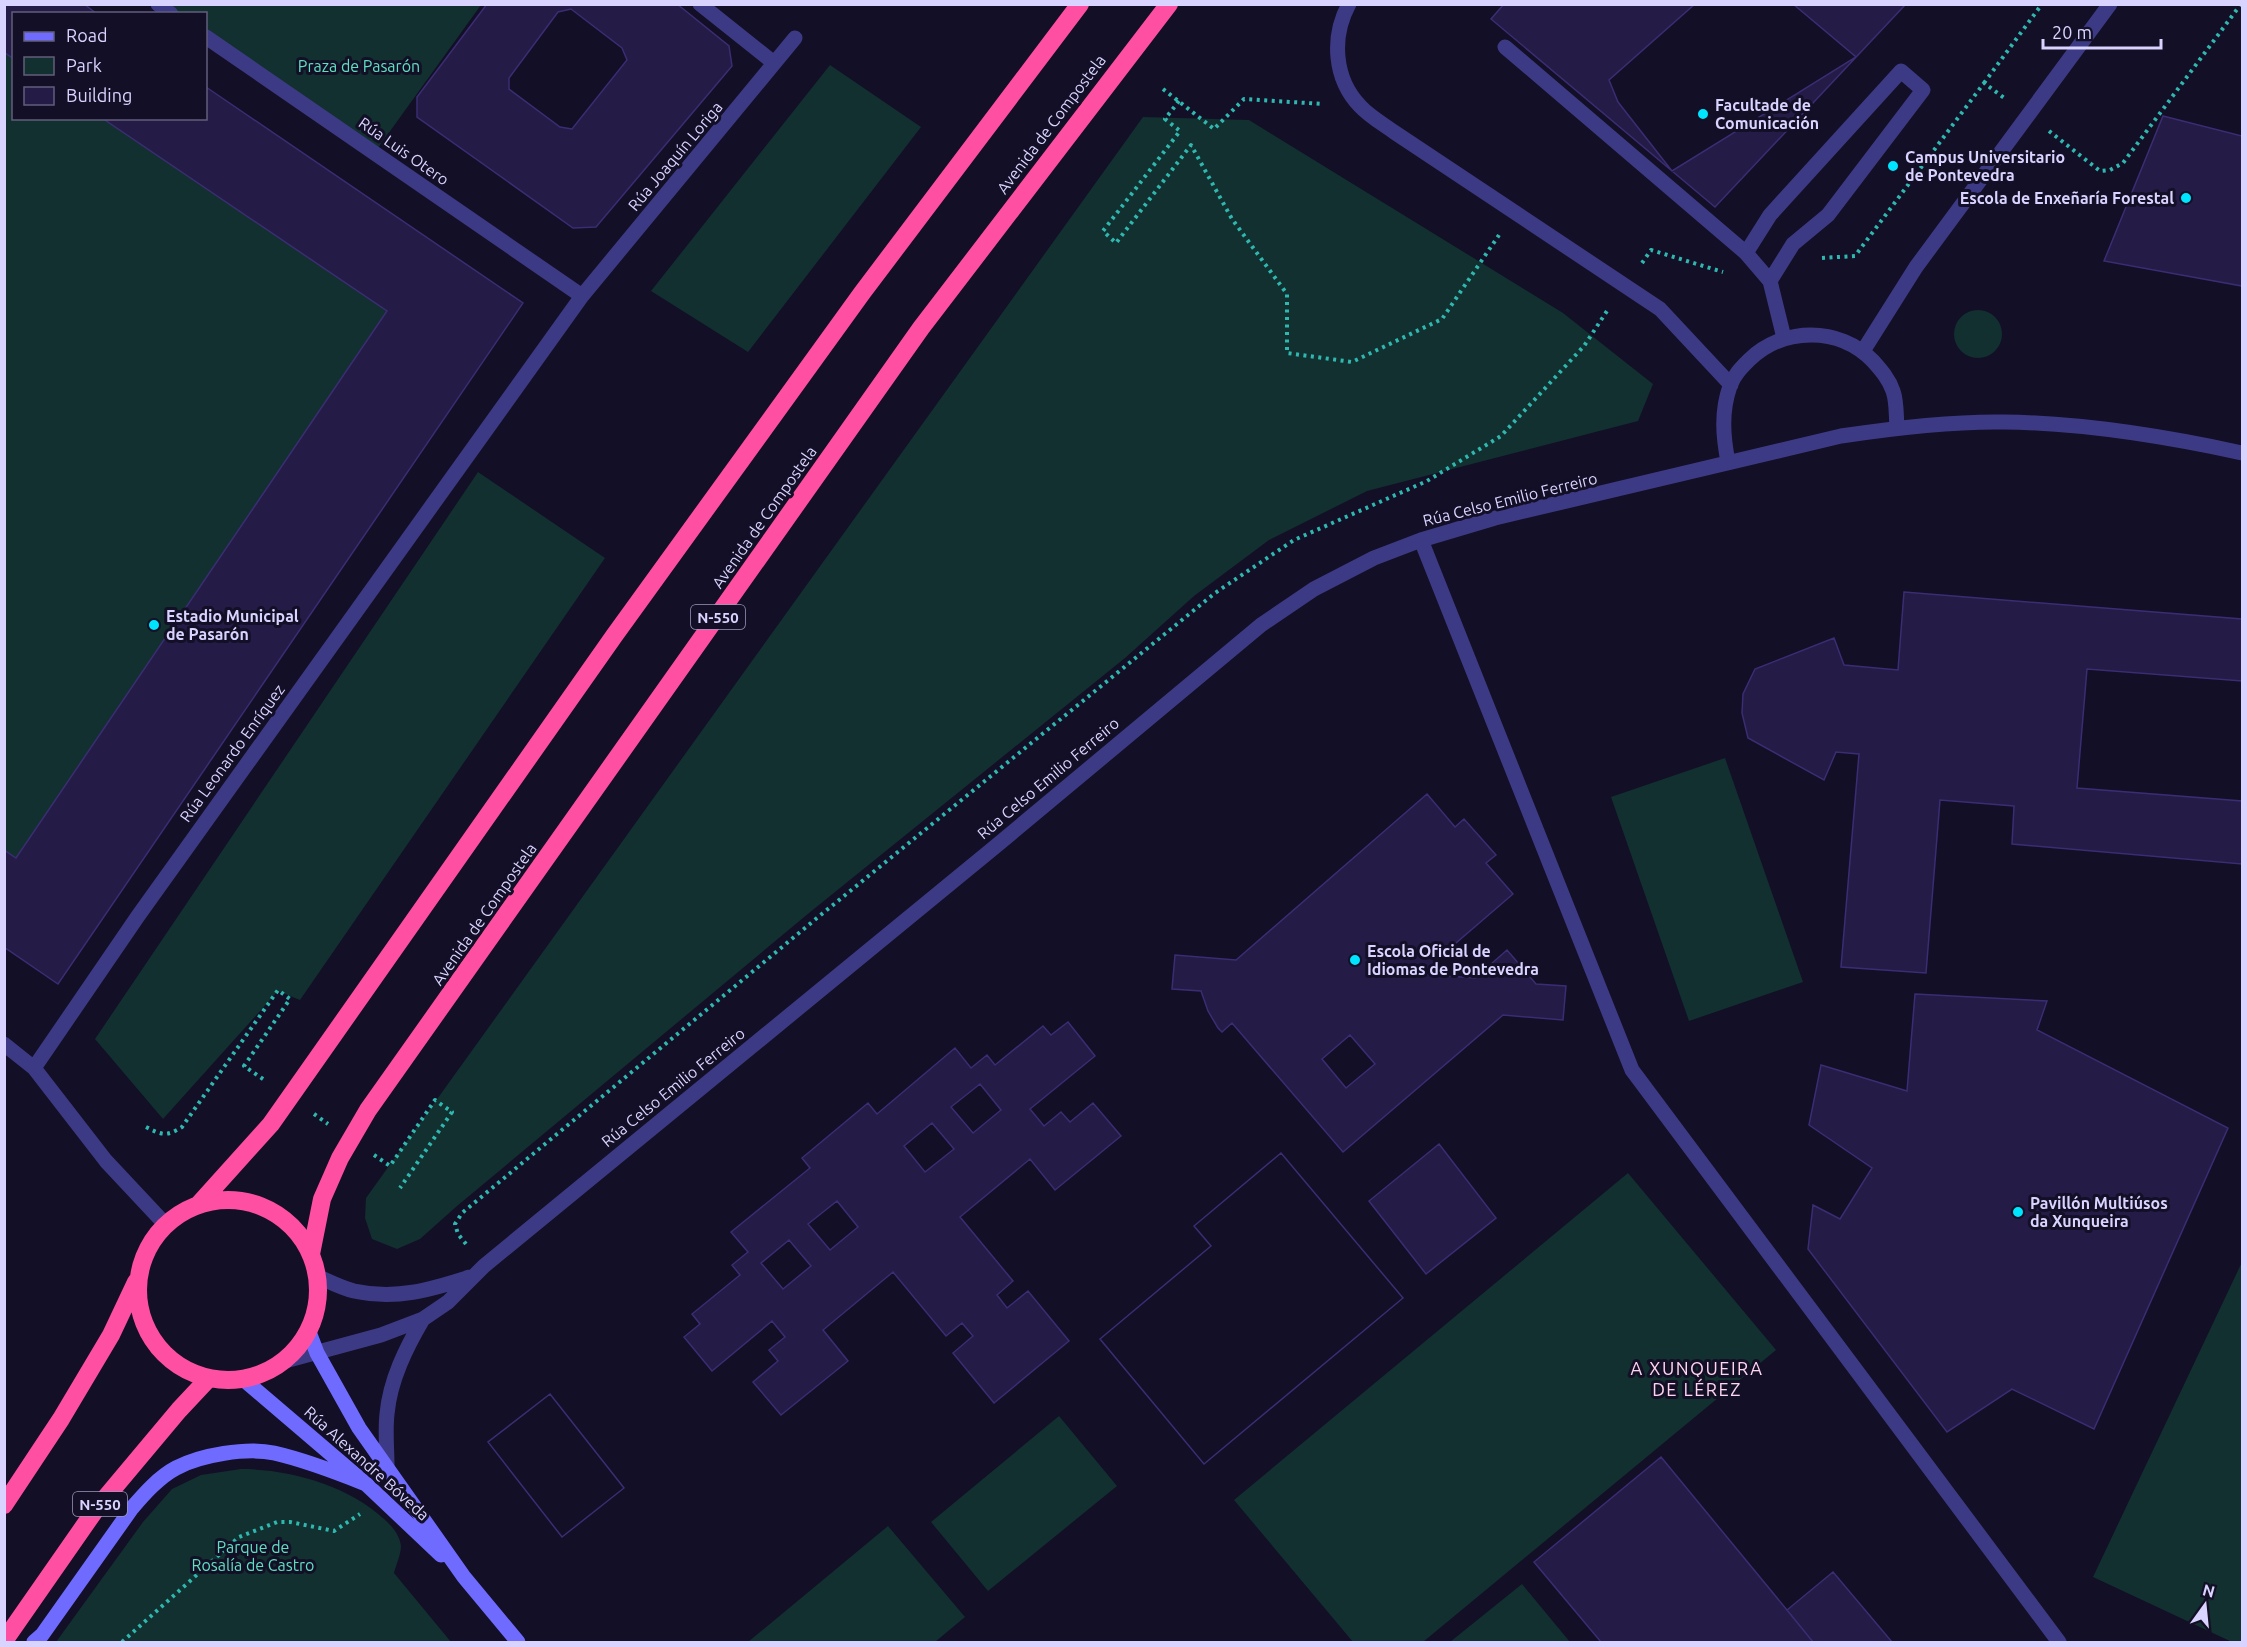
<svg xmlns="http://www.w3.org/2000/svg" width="2247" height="1647" viewBox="0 0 2247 1647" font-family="Ubuntu,sans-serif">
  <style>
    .green { fill: #12302f }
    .building { fill: #241b47; stroke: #3b2d73; stroke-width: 1.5; fill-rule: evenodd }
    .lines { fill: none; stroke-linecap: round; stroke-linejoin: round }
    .path { stroke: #2fb8b0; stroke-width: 4; stroke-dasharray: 3 4.5; stroke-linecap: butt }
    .lane { stroke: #3d3a85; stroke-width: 15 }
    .street { stroke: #3d3a85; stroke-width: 15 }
    .secondary { stroke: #6f6bff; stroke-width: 15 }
    .highway { stroke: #ff4fa3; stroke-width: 18 }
    .poi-dot { fill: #00e5ff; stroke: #130f26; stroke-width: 2 }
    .labels { text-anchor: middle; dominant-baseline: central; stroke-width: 6; stroke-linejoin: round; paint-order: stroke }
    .shield { fill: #130f26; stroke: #9e99be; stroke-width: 1.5 }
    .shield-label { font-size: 15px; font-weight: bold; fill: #d9d4ff }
    .park-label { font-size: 16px; fill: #5fe0c0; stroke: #130f26 }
    .poi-label { font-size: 16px; font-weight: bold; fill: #d9d4ff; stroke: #130f26; text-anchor: start }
    .street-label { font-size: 16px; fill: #d9d4ff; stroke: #130f26 }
    .neighbourhood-label { font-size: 18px; letter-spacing: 1.5px; fill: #ffd6f0; stroke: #130f26 }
  </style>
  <rect width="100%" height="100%" fill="#130f26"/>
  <path class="green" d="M4,5H84L97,13L14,14V118H206V87L523,303L58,984L5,947Z
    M158,5H481L375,152L206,37V14L171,13Z
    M830,65L921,127L748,352L651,291Z
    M1143,117L1249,120L1563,313L1653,384L1638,421L1367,491L1269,540L1194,596L1125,658L809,913L457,1206L420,1239L397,1249L372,1239L365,1218L366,1198Z
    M1954 334a24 24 0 1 1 48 0a24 24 0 1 1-48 0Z
    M478,472L605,558L300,1000L278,991L163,1119L95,1039Z
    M1725,758L1803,982L1689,1021L1611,797Z
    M1628,1173L1776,1350L1423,1642H1353L1234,1500Z
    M2242,1262V1642H2232L2093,1577Z
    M1059,1416L1117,1486L988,1591L931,1522Z
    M241,1469C289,1469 348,1485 384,1519C391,1525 400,1535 401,1546C401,1554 396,1565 394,1573L451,1642H56L143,1522L172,1489L201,1475Z
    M888,1526L965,1617L935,1642H748Z
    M1522,1584L1570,1642H1450Z"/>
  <path class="building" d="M4,4H84L97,14H14V59L5,53L4,54Z
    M487,4H677L729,46L732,66L596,227L573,228L417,117V97ZM571,9L622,48L627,60L572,129L560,127L509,89V78L558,12Z
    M1504,4H1906L1715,207L1491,19Z
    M1695,4H1793L1856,57L1672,171L1618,102L1609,80Z
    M206,87L523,303L58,984L4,947V850L16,858L387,311L102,118H206Z
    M2163,116L2242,136V286L2104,261Z
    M1904,592L2242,619V681L2087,669L2077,788L2242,801V864L2012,844L2014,806L1940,800L1926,973L1841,967L1859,754L1836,752L1824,780L1748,738L1742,713L1743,694L1755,669L1834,638L1844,665L1898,670Z
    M1427,794L1455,827L1464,819L1496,855L1486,863L1513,894L1420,974L1475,978L1507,950L1536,984L1566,986L1563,1020L1503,1015L1343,1152L1232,1023L1222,1032L1218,1028L1208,1011L1201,991L1172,989L1175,955L1236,960ZM1350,1035L1375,1064L1346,1088L1322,1059Z
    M1915,994L2047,1001L2037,1030L2228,1128L2094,1429L2012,1389L1947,1432L1808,1249L1813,1205L1840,1219L1872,1168L1809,1125L1821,1065L1907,1091Z
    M1068,1022L1095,1056L1030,1109L1044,1126L1061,1112L1070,1122L1093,1103L1121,1136L1055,1190L1030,1159L960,1217L1013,1281L997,1295L1007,1308L1028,1291L1069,1341L994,1403L953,1353L973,1336L962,1323L946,1336L893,1272L823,1330L848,1361L781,1415L753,1382L778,1361L769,1350L785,1337L772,1321L712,1371L684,1337L700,1324L692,1314L740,1275L732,1265L748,1252L731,1232L810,1168L802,1158L868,1103L877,1114L955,1048L971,1068L987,1055L995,1065L1043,1026L1051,1035ZM980,1084L1001,1110L973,1133L951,1107ZM932,1123L954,1149L925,1172L904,1146ZM837,1201L858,1227L830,1250L808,1224ZM789,1240L811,1266L783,1289L761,1263Z
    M1439,1144L1496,1218L1426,1274L1369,1201Z
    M1281,1153L1403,1298L1204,1464L1100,1339L1211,1246L1194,1226Z
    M1281,1153L1403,1298L1204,1464L1100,1339L1211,1246L1194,1226Z
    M550,1394L624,1488L562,1537L488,1442Z
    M550,1394L624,1488L562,1537L488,1442Z
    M1661,1457L1787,1610L1813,1642H1601L1534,1562Z
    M1833,1572L1892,1642H1813L1787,1610Z"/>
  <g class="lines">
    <path class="path" d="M1984,83L2042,4
      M1163,89L1214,129L1244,99L1323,104
      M1179,101L1165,119L1180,131L1103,231L1116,243L1191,145L1232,219L1287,294V353L1352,362L1442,319L1499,235
      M2049,131L2100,171L2110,170L2123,163L2241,4
      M1822,258L1855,256L1984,83L2007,100
      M1642,263L1651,250L1723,272
      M314,1114L328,1124
      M146,1127C162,1135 166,1137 182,1127L278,990L290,999L244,1066L266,1081
      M374,1155L390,1166L435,1100L452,1112L400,1188
      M466,1244L458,1234L455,1224L462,1213L817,918L1215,593L1294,540L1427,481L1501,436L1584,346L1609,308
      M122,1642L239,1537L277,1522H290L334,1531L360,1514"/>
    <path class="lane" d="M1505,47L1746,253L1770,281L1784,338
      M1746,253L1770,215L1901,71L1923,90L1828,215L1793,244L1770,281"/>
    <path class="street" d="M158,4L171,14
      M700,4L774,63
      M1349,4C1331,37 1334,79 1360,106C1369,116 1383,124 1394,132L1660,309L1731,385
      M206,37L582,296
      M1863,351L1916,267L2110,4
      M1728,462C1723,436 1721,412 1730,386C1734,375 1741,368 1749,360C1783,327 1839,326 1873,361C1881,370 1889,379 1893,391C1897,402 1896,416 1897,428
      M1421,540L1632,1070L2059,1642
      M4,1044L34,1068L106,1161L165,1224
      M34,1068L138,916L582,296L795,38
      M319,1277C330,1282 342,1288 354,1291C396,1300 430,1290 470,1277
      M285,1361L381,1335L423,1319L448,1302L484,1266L996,846L1261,625L1314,589L1374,558L1421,540L1495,518L1841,436C1894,428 1950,421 2004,422C2084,423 2164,436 2242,453
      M387,1466C387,1449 385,1431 387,1414C390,1380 406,1348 423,1319"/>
    <path class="secondary" d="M309,1332L317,1353L359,1428L464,1577L518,1642
      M243,1379L366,1484L441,1555
      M34,1642L42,1635L132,1508C144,1494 159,1477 176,1468C200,1455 247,1447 274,1453C305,1460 336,1472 366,1484"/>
    <path class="highway" d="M138 1290a90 90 0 1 1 180 0a90 90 0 1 1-180 0Z
      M199,1204L271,1124L614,636L862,293L1080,4
      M311,1254L322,1199L340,1158L368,1110L921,328L1169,4
      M4,1505L61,1419L111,1335L136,1282
      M4,1641L96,1509L179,1410L209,1378"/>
  </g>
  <g class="poi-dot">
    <circle cx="1703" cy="114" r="6"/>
    <circle cx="1893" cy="166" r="6"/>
    <circle cx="2186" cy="198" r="6"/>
    <circle cx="154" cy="625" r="6"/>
    <circle cx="1355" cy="960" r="6"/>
    <circle cx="2018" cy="1212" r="6"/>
  </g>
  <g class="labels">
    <g class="shield">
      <rect x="691" y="605" width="54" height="24" rx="4.5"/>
      <rect x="73" y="1492" width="54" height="24" rx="4.5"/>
    </g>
    <g class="shield-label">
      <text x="718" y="617">N-550</text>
      <text x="100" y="1504">N-550</text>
    </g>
    <g class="park-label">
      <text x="359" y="66">Praza de Pasarón</text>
      <text x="253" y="1547">Parque de<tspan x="253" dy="18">Rosalía de Castro</tspan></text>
    </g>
    <g class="poi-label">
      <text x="1715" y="105">Facultade de<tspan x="1715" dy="18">Comunicación</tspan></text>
      <text x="1905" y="157">Campus Universitario<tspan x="1905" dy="18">de Pontevedra</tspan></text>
      <text x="2174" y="198" text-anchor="end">Escola de Enxeñaría Forestal</text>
      <text x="166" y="616">Estadio Municipal<tspan x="166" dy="18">de Pasarón</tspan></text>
      <text x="1367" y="951">Escola Oficial de<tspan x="1367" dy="18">Idiomas de Pontevedra</tspan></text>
      <text x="2030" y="1203">Pavillón Multiúsos<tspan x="2030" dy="18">da Xunqueira</tspan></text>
    </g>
    <g class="street-label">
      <text transform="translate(1051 124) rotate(-53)">Avenida de Compostela</text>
      <text transform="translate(404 151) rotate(35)">Rúa Luis Otero</text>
      <text transform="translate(675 156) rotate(-50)">Rúa Joaquín Loriga</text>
      <text transform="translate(1510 499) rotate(-14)">Rúa Celso Emilio Ferreiro</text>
      <text transform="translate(764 517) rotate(-55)">Avenida de Compostela</text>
      <text transform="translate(232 753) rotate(-54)">Rúa Leonardo Enríquez</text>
      <text transform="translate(1048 778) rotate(-40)">Rúa Celso Emilio Ferreiro</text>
      <text transform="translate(484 914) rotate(-55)">Avenida de Compostela</text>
      <text transform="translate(673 1087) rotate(-39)">Rúa Celso Emilio Ferreiro</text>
      <text transform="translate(367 1463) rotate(42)">Rúa Alexandre Bóveda</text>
    </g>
    <g class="neighbourhood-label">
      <text x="1697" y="1368">A XUNQUEIRA<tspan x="1697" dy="21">DE LÉREZ</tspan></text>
    </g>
  </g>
  <rect width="2247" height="1647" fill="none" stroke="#d9d4ff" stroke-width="12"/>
  <rect x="12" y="12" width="195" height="108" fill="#130f26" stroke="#625e7d" stroke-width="1.5"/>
  <rect x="24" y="32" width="30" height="9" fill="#6f6bff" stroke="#625e7d" stroke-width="1.5"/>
  <text x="66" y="42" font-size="18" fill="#d9d4ff">Road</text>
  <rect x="24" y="57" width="30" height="18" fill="#12302f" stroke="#625e7d" stroke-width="1.5"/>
  <text x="66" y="72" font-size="18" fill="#d9d4ff">Park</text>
  <rect x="24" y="87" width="30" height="18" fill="#241b47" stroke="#625e7d" stroke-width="1.5"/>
  <text x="66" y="102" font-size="18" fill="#d9d4ff">Building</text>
  <g transform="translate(2205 1605) rotate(15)" stroke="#130f26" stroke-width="4.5" paint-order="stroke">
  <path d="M0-4.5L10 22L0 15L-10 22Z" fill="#d9d4ff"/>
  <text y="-9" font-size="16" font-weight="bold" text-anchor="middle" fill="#d9d4ff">N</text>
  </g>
  <path d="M2043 39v9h118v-9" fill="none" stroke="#d9d4ff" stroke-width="3"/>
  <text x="2052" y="39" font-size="18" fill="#d9d4ff" stroke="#130f26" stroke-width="4.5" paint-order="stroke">20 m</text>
</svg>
